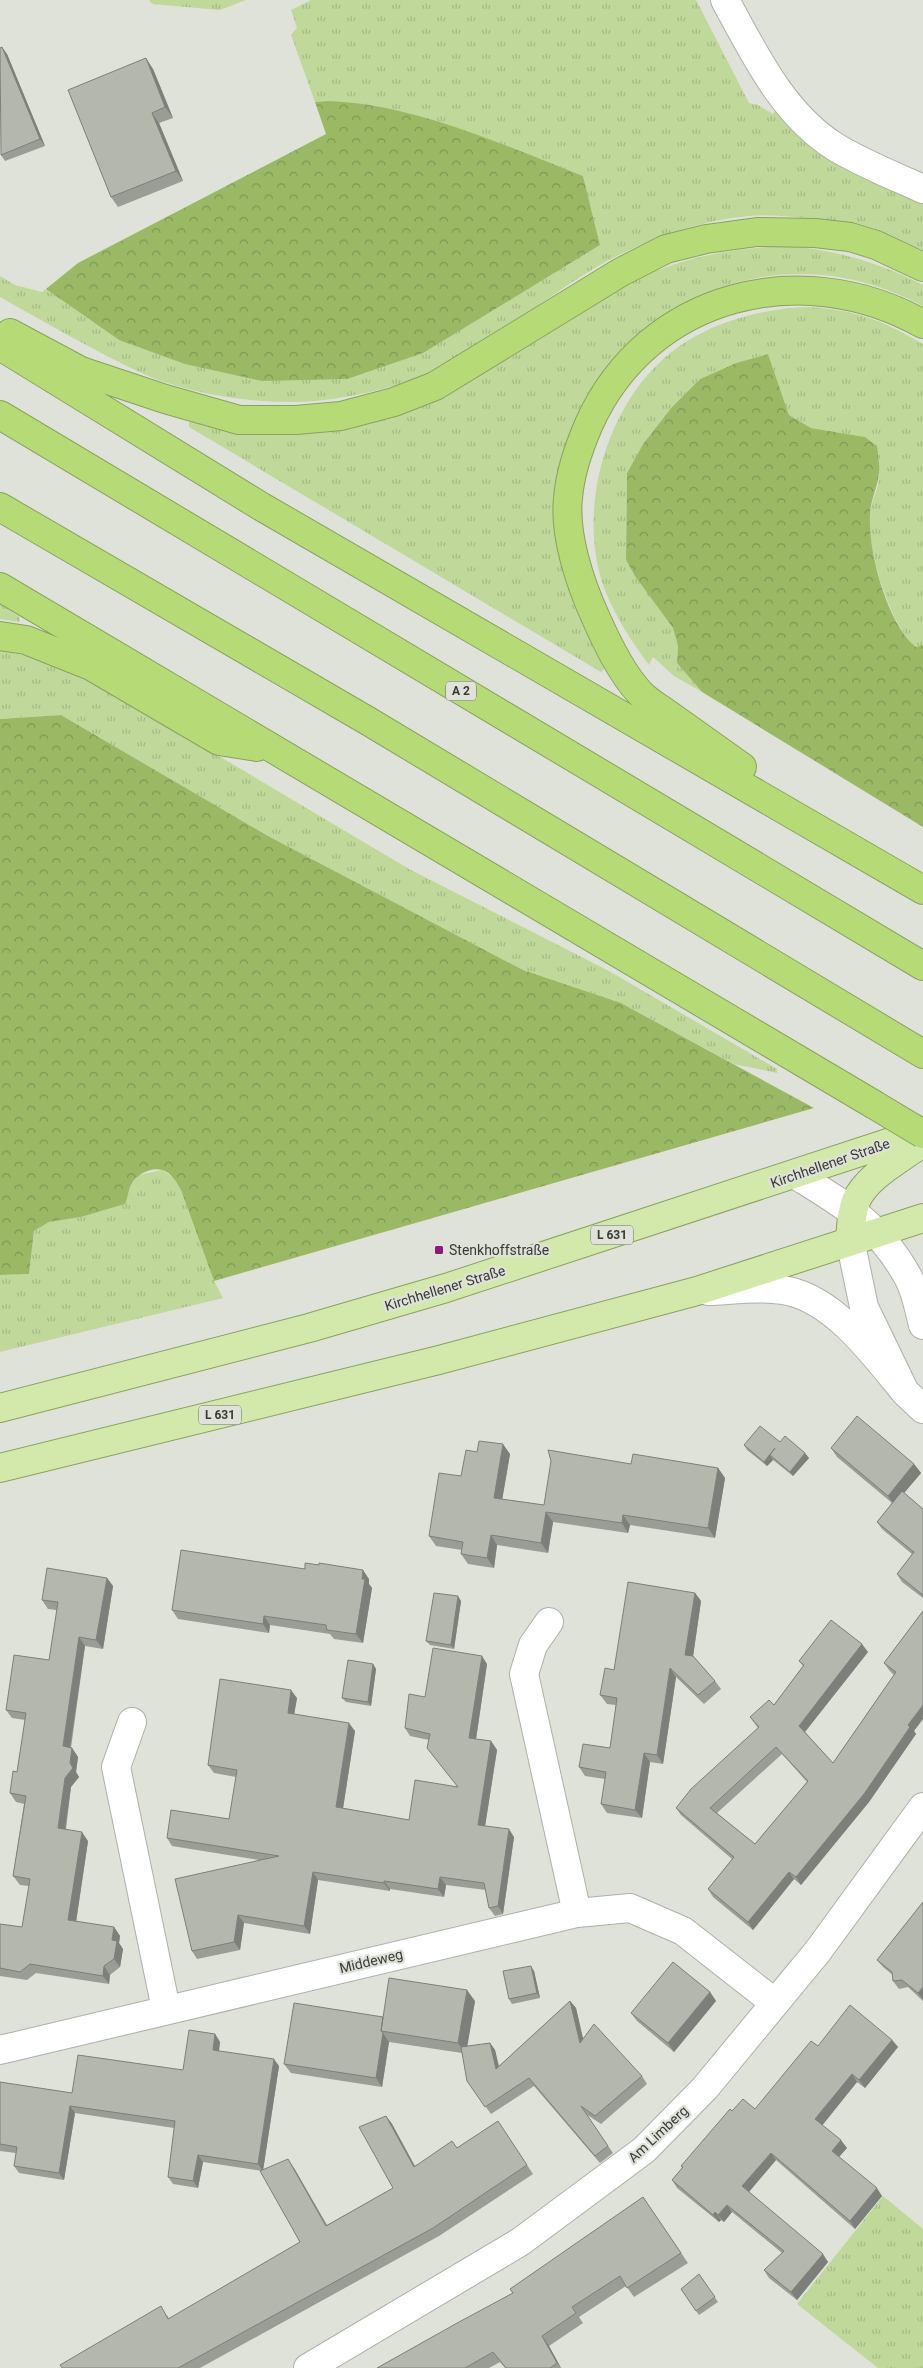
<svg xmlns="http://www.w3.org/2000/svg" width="923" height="2368" viewBox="0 0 923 2368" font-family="Roboto,sans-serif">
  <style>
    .grass { fill: url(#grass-tufts) }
    .forest { fill: url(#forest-crowns) }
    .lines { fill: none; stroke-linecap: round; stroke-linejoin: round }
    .street-casing { stroke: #adb1a8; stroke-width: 30 }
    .primary-casing { stroke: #8aa25f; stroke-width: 30 }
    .highway-casing { stroke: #8aa25f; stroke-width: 30 }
    .street { stroke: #fff; stroke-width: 28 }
    .primary { stroke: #d3e9ac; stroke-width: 28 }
    .highway { stroke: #b6da75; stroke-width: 28 }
    .highway-bridge-casing { stroke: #8aa25f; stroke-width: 30; stroke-linecap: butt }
    .highway-bridge { stroke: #b6da75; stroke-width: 28 }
    .wall { fill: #9a9d96; fill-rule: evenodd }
    .shaded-wall { fill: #7d807a }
    .building { fill: #b3b7ae; stroke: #7d807a; fill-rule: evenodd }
    .poi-dot { fill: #8d1a7b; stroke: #dee2d8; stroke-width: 2 }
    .labels { text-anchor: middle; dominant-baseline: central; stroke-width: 4.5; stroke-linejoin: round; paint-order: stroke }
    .shield { fill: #dee2d8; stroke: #6a6c67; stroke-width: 1 }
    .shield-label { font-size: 12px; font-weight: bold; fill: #383a36 }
    .street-label { font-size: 14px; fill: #383a36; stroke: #dee2d8 }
    .poi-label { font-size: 14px; fill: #383a36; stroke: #dee2d8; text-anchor: start }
  </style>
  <defs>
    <pattern id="grass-tufts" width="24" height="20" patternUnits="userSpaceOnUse" patternTransform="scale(1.25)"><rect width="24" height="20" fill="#c0d89a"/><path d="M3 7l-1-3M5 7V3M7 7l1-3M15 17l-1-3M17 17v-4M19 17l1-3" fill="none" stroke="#a6ba85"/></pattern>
    <pattern id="forest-crowns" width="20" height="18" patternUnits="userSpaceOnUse" patternTransform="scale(1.25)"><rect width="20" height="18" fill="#9bb965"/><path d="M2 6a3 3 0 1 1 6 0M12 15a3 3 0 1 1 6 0" fill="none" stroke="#7f9754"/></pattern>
  </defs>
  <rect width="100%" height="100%" fill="#dee2d8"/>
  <path class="grass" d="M149,0H246L220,10L152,4Z
    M311,0H696L749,103L758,105L773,114L777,107L923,202V250C900,240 877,229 853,224C842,221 830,221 818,220C795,217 772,214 748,216C696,221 639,242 593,269C537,303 485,348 424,375C389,391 325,403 287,402C244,402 185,392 146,375C96,352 48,324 0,297V276L15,285L42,292L46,289L119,340L546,276L600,245L583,176L500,144L408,113L327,101L315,102L291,35L297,28L291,10Z
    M791,246C838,251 881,263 923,285V306C859,272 787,263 718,289C707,293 690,299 681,308C668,322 656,340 644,355C619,388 593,421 567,454L606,667L601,672L189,427V422L192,420L379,418C455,400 517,351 583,311C599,301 615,289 632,281C684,257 734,247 791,246Z
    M810,307C860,311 881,320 923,344V645L916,647C890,626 866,547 870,513C871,501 881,485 879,472C877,461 869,448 865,437L811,428L789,415L768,354L736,363L700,379L672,407L643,444L627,473L626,560L673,628L678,646L677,663L702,692L674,676L653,657L649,665C632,642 617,619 606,593C573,510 608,392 684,343C721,319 767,308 810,307Z
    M0,604L20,617L19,622L0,619Z
    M0,650L36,658L106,689L409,869L609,971L777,1069V1073L734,1064L621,1003L523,970L268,836L61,715L0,719Z
    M162,1170L174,1178L181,1190L214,1281L223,1298L0,1352V1275L29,1274L34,1231L49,1222L81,1217L125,1204L130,1186L139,1175Z
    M883,2196L923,2229V2368H878L797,2304Z"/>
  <path class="forest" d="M327,101C411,103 504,145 583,176L600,245L423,353L347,379L262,381L185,364L119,340L46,289L78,263L326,134L315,102Z
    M768,354L789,415L811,428L865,437L877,446C878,455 880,465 879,473C878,487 870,501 870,515C868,551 887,624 916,647L923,645V827L702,692L677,663L678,646L673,628L635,576L626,560L627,473L643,444L672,407L700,379L736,363Z
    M61,715L268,836L523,970L621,1003L814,1108L214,1281L181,1190C177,1183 171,1172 162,1170C150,1167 136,1175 131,1185C128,1190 128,1198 125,1204L81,1217L49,1222L34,1231L29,1274L0,1275V719Z"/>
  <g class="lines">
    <defs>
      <path id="street" d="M725,0C754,53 783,115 837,148C864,164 894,176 923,189
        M796,1175C846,1206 878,1223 908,1277C916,1291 919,1310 923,1325
        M850,1240L864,1307L905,1392L923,1409
        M708,1291C734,1290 763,1286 788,1291C836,1301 876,1357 905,1392
        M549,1622L533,1645L524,1674L577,1913
        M132,1722L116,1767L166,2009
        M0,2050L577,1913L630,1908L683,1931L775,2003
        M308,2368L520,2242L644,2150L705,2088L818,1951L923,1807"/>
      <path id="primary" d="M850,1240C851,1228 851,1213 856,1201C866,1177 899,1160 919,1145
        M0,1408L309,1328L446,1288L912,1135
        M0,1468L439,1360L697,1291L923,1218"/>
      <path id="highway" d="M10,333L81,371L165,399L239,420H296L341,416L394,402L435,386L621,272L666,249L706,239L757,232L815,233L850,237L876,245L923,267
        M0,346L262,507L923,890
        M0,415L923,966
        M0,507L368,721L923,1054
        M0,587L873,1104
        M0,636L26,640L91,666L219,741L257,747
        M742,767C718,750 693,732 669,715C660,708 648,702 640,693C621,673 606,641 595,616C580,583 564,535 568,498C570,473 579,447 589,424C648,293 802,256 923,324"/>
    </defs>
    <use href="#street" class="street-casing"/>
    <use href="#primary" class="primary-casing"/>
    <use href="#highway" class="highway-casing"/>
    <use href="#street" class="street"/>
    <use href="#primary" class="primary"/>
    <use href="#highway" class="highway"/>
    <defs>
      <path id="highway-bridge" d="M873,1104L923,1134"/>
    </defs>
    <use href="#highway-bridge" class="highway-bridge-casing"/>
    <use href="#highway-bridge" class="highway-bridge"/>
  </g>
  <path class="wall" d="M7,54L45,146L5,161L1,155Z
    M153,69L173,118L159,123L183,181L118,207L111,197Z
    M780,1442L809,1458L793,1476L773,1460L767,1466L747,1450L744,1445Z
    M831,1448L914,1464L921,1473L904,1493L923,1509V1598L902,1582L897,1574L912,1554L882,1529L877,1522L892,1503L837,1457Z
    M477,1452L510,1454L502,1499L544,1505L631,1464L718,1468L725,1478L715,1538L630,1525L628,1533L553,1522L548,1553L497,1545L494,1568L468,1564L461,1554L462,1550L436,1546L429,1536L461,1476Z
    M107,1578L113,1586L103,1649L85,1646L71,1748H72L78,1757L76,1772L79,1777L71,1787L66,1829L88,1841L76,1922L114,1927L120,1936L119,1943L123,1949L120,1967L110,1975L109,1984L36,1973L27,1980L0,1976V1924L22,1927L29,1886L20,1885L13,1876L24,1804L16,1802L10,1793L17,1772L25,1720L12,1718L6,1710L49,1660L57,1610L48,1609L42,1600Z
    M369,1579V1584L372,1588L363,1643L334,1639L330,1634L270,1625L269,1633L178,1619L172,1610Z
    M695,1593L701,1601L693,1656L715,1681L721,1689L704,1704L676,1677L663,1764L650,1762L642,1818L607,1813L601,1804L605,1779L585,1776L579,1767L610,1748L616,1705L607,1704L600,1695L614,1670Z
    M461,1601L454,1649L430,1645L426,1641Z
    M923,1611L914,1731L916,1734L869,1802L801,1885L794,1879L753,1930L713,1897L708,1889L732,1859L681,1815L676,1808L758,1728L750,1717L774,1705L803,1666L799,1661L868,1652L805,1732L833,1763L894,1675L889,1670L884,1663ZM782,1754L807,1782L755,1844L717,1813Z
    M373,1664L376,1669L371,1706L346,1702L342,1698Z
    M487,1664L476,1739L491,1741L497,1750L485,1826L514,1837L503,1914L495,1916L489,1908L486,1890L446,1885L444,1897L390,1889V1891L318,1880L310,1934L244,1923L240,1950L197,1959L192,1951L259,1860L172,1846L167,1838L229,1819L236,1777L214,1773L208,1765L297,1698L294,1714L355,1731L343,1808L409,1820L457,1786L427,1748L429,1740L410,1736L405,1728L425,1697Z
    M923,1902V2001L908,1987L899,1989L893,1981V1975L883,1967L877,1960Z
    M534,1971L540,1998L512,2004L509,1999Z
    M710,1992L716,2001L674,2052L637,2021L631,2013Z
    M475,2001L467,2046L490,2043L495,2050L499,2066L570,2001L576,2008L583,2040L642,2076L647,2084L601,2124L586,2114L613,2153L600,2163L534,2086L491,2114L467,2081L462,2053L389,2042L382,2087L291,2073L284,2064L383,2017Z
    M215,2034L220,2042L219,2051L279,2066L263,2170L294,2168L327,2225L393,2188L386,2116L392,2124L415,2166L457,2148L498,2121L533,2174L439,2236L200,2368H62L167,2315L169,2319L300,2242L262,2171L203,2162L198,2188L173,2184L168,2177L174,2128L75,2113L64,2180L19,2173L14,2166L16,2153L0,2151V2082L72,2093L183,2070Z
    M892,2040L898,2047L865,2088L857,2082L822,2125L847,2148L839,2157L882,2196L855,2229L776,2160L749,2192L828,2262L797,2300L769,2278L764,2270L782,2253L732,2212L724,2222L721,2220L719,2222L677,2188L672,2180L682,2168L681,2166L732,2111L755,2109L818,2046Z
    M643,2197L688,2263L634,2297L626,2286L579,2317L583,2323L549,2346L561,2368H505L500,2362L489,2368H377L513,2293Z
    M699,2274L718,2302L699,2315L681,2289Z"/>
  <path class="shaded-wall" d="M2,47L7,54L45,146L40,139Z
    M146,58L153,69L173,118L165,107Z
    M152,113L159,123L183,181L176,171Z
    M503,1444L510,1454L501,1507L494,1498Z
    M775,1448L770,1455L773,1460L767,1466L764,1462Z
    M805,1453L809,1458L793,1476L790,1472Z
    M914,1464L921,1473L894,1505L888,1496Z
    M718,1468L725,1478L715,1538L708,1528Z
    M546,1512L553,1522L548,1553L541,1543Z
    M623,1515L630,1525L628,1533L622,1523Z
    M491,1535L497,1545L494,1568L487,1558Z
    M363,1570L369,1579V1584L372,1588L363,1643L356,1634Z
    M107,1578L113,1586L103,1649L96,1640Z
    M695,1593L701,1601L692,1664L685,1655Z
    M458,1596L461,1601L454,1649L451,1645Z
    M264,1616L270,1625L269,1633L263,1624Z
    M79,1637L85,1646L69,1755L63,1746Z
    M862,1644L868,1652L804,1733L799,1726Z
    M482,1656L487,1664L475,1746L469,1738Z
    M373,1664L376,1669L371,1706L368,1702Z
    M670,1668L676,1677L663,1764L657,1755Z
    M291,1690L297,1698L293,1721L288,1713Z
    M923,1705V1719L914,1731L916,1734L869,1802L801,1885L796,1877Z
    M349,1723L355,1731L342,1815L336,1807Z
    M491,1741L497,1750L484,1833L478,1825Z
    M72,1748L78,1757L76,1772L79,1777L71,1787L64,1837L58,1828L65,1778L70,1763Z
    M644,1753L650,1762L642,1818L635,1810Z
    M509,1829L514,1837L503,1914L498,1906Z
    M82,1832L88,1841L75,1929L68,1920Z
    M313,1872L318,1880L310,1934L304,1926Z
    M789,1872L794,1879L753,1930L748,1922Z
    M440,1877L446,1885L444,1897L438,1889Z
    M384,1881L390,1889V1891L384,1883Z
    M238,1915L244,1923L240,1950L234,1942Z
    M114,1927L120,1936L119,1943L123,1949L120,1967L114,1959L112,1940Z
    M104,1966L110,1975L109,1984L103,1976Z
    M531,1966L534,1971L540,1998L537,1993Z
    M923,1987V2000L918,1993Z
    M467,1990L475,2001L466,2054L458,2043Z
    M710,1992L716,2001L674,2052L668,2043Z
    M570,2001L576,2008L586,2051L580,2043Z
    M383,2033L389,2042L382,2087L376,2078Z
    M215,2034L220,2042L218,2057L213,2050Z
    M892,2040L898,2047L865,2088L859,2080Z
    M490,2043L495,2050L501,2077L496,2069Z
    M274,2059L279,2066L263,2171L258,2164Z
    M852,2074L857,2082L821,2127L815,2119Z
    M70,2106L75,2113L64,2180L59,2173Z
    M386,2116L392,2124L420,2176L414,2167Z
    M841,2140L847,2148L837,2159L832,2151Z
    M771,2153L776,2160L747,2194L742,2186Z
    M198,2155L203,2162L198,2188L193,2181Z
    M288,2159L294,2168L332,2235L326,2226Z
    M877,2188L882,2196L855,2229L850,2221Z
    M727,2205L732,2212L724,2222L718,2215Z
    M715,2212L721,2220L719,2222L713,2215Z
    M823,2254L828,2262L797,2300L791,2292Z
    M542,2336L549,2346L561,2368L557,2363Z"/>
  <path class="building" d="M2,47L40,139L1,155L0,48Z
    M146,58L165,107L152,113L176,171L111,197L68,90Z
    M857,1416L914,1464L888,1496L831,1448Z
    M760,1426L780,1442L785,1436L805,1453L790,1472L770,1455L775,1448L764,1462L744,1445Z
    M479,1441L503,1444L494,1498L544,1505L551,1461L548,1450L631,1464L633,1454L718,1468L708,1528L623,1515L622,1523L546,1512L541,1543L491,1535L487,1558L461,1554L463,1542L429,1536L439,1473L461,1476L466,1450L477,1452Z
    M902,1491L923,1509V1595L897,1574L914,1552L877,1522Z
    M181,1550L305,1569V1563L319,1565V1563L363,1570L362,1579H365L356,1634L327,1630L326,1625L264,1616L263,1624L172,1610Z
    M47,1568L107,1578L96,1640L79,1637L63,1746L72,1748L70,1763L73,1768L65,1778L58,1828L82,1832L68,1920L114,1927L112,1940L117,1941L114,1959L104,1966L103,1976L30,1964L20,1972L0,1968V1924L22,1927L30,1879L13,1876L26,1796L10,1793L13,1771L17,1772L26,1713L6,1710L14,1655L49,1660L58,1602L42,1600Z
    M628,1582L695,1593L685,1655L693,1656L715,1681L698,1695L670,1668L657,1755L644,1753L635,1810L601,1804L606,1772L579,1767L583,1744L610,1748L617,1698L600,1695L605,1668L614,1670Z
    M434,1593L458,1596L451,1645L426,1641Z
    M923,1611V1705L908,1725L910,1727L864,1794L796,1877L789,1872L748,1922L708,1889L734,1857L676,1808L691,1789L759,1727L750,1717L769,1700L774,1705L804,1665L799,1661L831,1620L862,1644L799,1726L833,1763L896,1672L884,1663ZM776,1747L808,1781L755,1844L710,1808Z
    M433,1648L482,1656L469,1738L491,1741L478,1825L509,1829L498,1906L489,1908L484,1883L440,1877L438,1889L384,1881V1883L313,1872L304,1926L238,1915L234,1942L192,1951L175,1879L279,1856L167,1838L171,1810L229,1819L237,1770L208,1765L220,1679L291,1690L288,1713L349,1723L336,1807L409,1820L415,1780L458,1787L427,1748L430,1734L405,1728L409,1694L425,1697Z
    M348,1660L373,1664L368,1702L342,1698Z
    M923,1902V1987L918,1993L902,1980L893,1981L892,1972L877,1960Z
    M673,1962L710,1992L668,2043L631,2013Z
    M531,1966L537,1993L509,1999L503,1971Z
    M389,1978L467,1990L458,2043L381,2031Z
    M570,2001L580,2043L594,2024L642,2076L595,2116L581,2106L608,2146L595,2156L529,2078L485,2107L467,2081L461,2047L490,2043L496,2069Z
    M294,2003L383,2017L381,2031L383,2033L376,2078L284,2064Z
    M850,2005L892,2040L859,2080L852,2074L815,2119L841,2140L832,2151L877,2188L850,2221L771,2153L742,2186L823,2254L791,2292L764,2270L784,2251L727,2205L718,2215L715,2212L713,2215L672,2180L683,2167L681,2166L730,2109L732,2111L743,2099L755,2109L811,2041L818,2046Z
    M189,2030L215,2034L213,2050L274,2059L258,2164L198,2155L193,2181L168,2177L175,2121L70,2106L59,2173L14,2166L17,2147L0,2144V2082L72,2093L78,2055L183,2070Z
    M386,2116L414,2167L452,2141L457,2148L498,2121L527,2165L433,2228L178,2368H62L60,2365L161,2306L168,2319L300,2242L260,2171L288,2159L326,2226L393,2188L359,2127Z
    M643,2197L681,2253L627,2288L620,2276L572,2307L576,2313L542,2336L557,2363L550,2368H506L493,2352L465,2368H377L459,2322L513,2293L510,2289Z
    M699,2274L715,2297L696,2311L681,2289Z"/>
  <rect class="poi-dot" x="434" y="1245" width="10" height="10" rx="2.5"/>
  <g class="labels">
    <g class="shield">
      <rect x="446" y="681.5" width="30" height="19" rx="4"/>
      <rect x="591" y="1225.5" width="42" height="19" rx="4"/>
      <rect x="199" y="1405.5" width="42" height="19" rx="4"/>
    </g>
    <g class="shield-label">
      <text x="461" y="691">A 2</text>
      <text x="612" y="1235">L 631</text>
      <text x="220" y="1415">L 631</text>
    </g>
    <g class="street-label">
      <text transform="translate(830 1163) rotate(-19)">Kirchhellener Straße</text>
      <text transform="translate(445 1288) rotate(-17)">Kirchhellener Straße</text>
      <text transform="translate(371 1961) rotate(-13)">Middeweg</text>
      <text transform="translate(658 2134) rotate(-43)">Am Limberg</text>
    </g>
    <g class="poi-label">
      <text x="449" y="1250">Stenkhoffstraße</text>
    </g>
  </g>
</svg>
